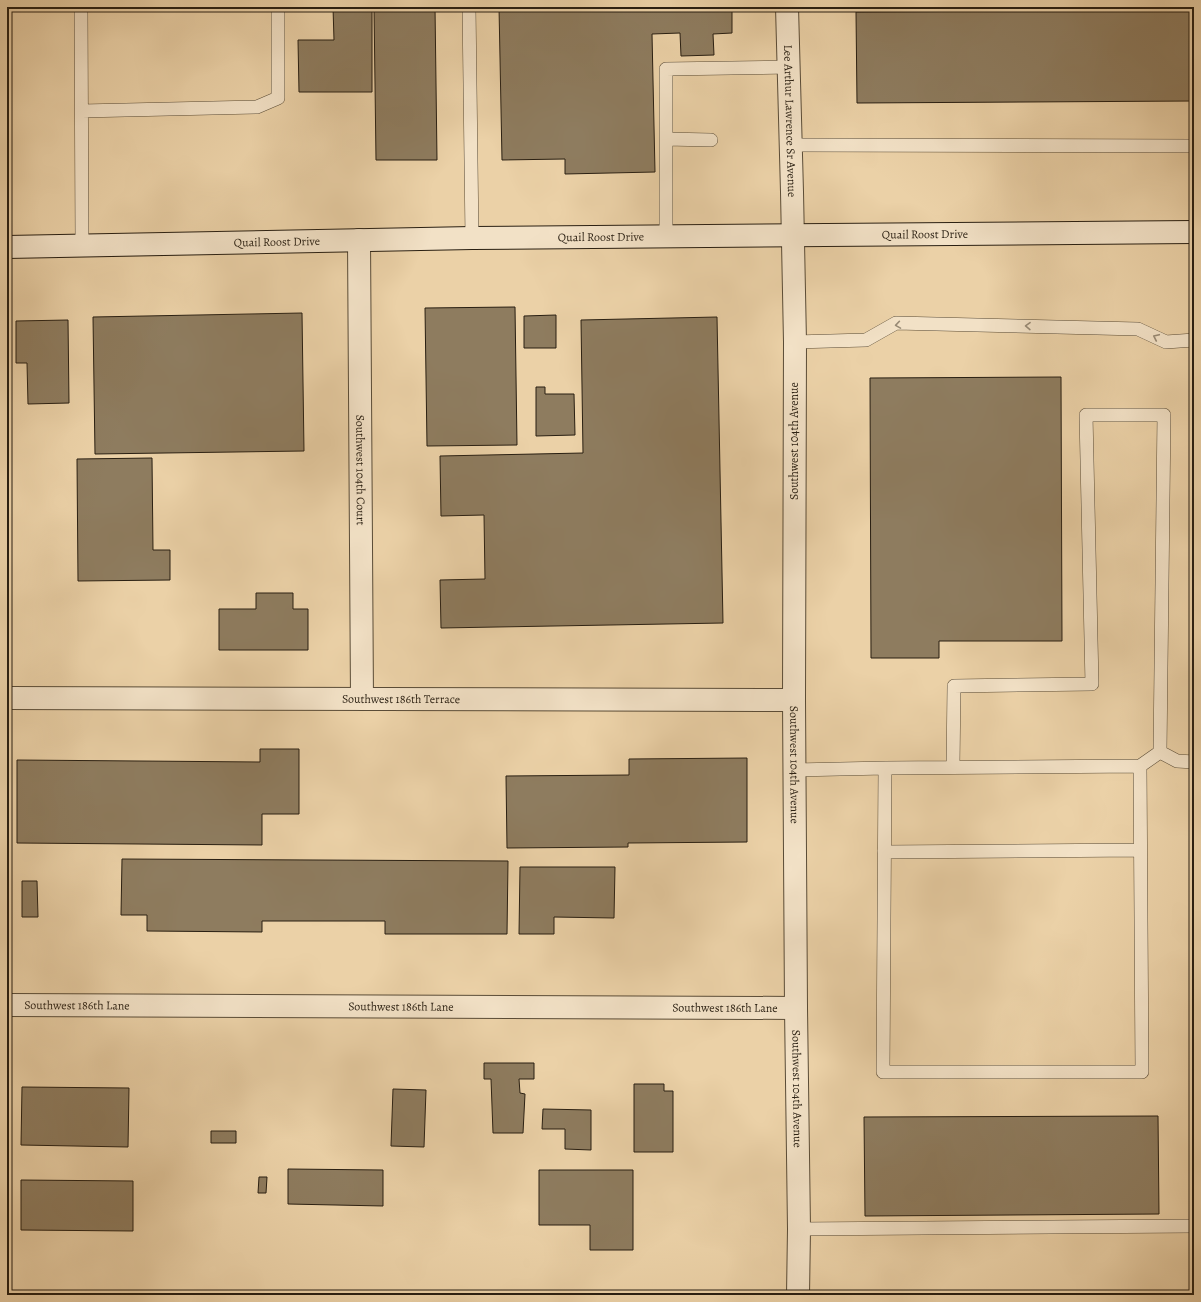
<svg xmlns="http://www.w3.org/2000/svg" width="1201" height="1302" viewBox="0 0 1201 1302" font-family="Alegreya,serif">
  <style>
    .building { fill: #8e7c5f; stroke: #291f12 }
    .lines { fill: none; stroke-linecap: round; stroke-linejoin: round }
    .service-casing { stroke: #5a4c37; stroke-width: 14 }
    .minor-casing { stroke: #5a4c37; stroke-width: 24 }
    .secondary-casing { stroke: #291f12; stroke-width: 24 }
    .service { stroke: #f2e1c6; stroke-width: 13 }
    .minor { stroke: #f2e1c6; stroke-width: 22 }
    .secondary { stroke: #f2e1c6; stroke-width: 22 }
    .oneway { stroke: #988a75 }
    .labels { text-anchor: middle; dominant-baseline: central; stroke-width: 3; stroke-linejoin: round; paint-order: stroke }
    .street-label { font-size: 12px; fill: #291f12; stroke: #f2e1c6 }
  </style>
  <rect width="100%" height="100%" fill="#ebd1a7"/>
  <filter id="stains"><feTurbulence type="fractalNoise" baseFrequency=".005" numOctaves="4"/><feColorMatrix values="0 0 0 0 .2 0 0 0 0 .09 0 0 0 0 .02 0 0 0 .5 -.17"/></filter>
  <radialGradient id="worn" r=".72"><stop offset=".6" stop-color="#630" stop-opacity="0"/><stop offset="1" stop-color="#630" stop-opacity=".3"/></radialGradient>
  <path class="building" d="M333,7H372V92H299L298,40H334Z
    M374,7H435L437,160H376Z
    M499,7H732V33L713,34L714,55L681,56L680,33L652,34L655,172L565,174V159L502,160Z
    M1194,10V101L857,103L856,12Z
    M7,77L8,181H7Z
    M515,307L517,445L427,446L425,308Z
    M302,313L304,451L95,454L93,317Z
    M556,315V348H524V316Z
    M717,317L723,623L441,628L440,580L485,579L484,515L441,516L440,456L583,453L581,320Z
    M68,320L69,403L28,404L27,363H16V321Z
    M1061,377L1062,641H939V658H871L870,378Z
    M536,387H545V394H574L575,435L536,436Z
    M152,458L153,550H170V580L78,581L77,459Z
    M256,593H293V609H308V650H219V609H256Z
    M260,749H299V814H262V845L17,843V760L260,762Z
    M747,758V842L628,843V847L507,848L506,776L629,775V759Z
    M122,859L508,861L507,934H385V921H262V932L147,931V915H121Z
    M520,867H615L614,918L554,917V934H519Z
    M22,881H37L38,917H22Z
    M484,1063H534V1079H519L520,1093L525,1094L523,1133H493L491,1079H484Z
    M634,1084H664V1091H673V1152H634Z
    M22,1087L129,1088L128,1147L21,1145Z
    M393,1089L426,1090L424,1147L391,1146Z
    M543,1109L591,1110V1150L565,1149V1129H542Z
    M1158,1116L1159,1214L865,1216L864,1117Z
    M211,1131H236V1143H211Z
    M288,1169L383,1170V1206L288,1204Z
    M539,1170H633V1250H590V1225H539Z
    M259,1177H267L266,1193H258Z
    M21,1180L133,1181V1231L21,1230Z"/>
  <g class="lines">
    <defs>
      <path id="service" d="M81,7L82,245
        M469,7L472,238
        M82,111L257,107L278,98V7
        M666,139L711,140
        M791,145L1194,146
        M666,236V69L789,67
        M795,342L866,340L896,323L1138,329L1166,342L1194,340
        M1160,752L1177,761L1194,762
        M885,768L883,1072H1142L1140,766
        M795,770L885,768L1140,766L1160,752L1164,415H1086L1092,684L954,686L953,767
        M884,852L1140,850
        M799,1229L1194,1226"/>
      <g id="minor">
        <path id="s1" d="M787,7L792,192L795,342L794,700L796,1008L799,1229L798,1295"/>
        <path id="s2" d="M359,240L362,699"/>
        <path id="s3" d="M7,698L794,700"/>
        <path id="s4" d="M7,1005L796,1008"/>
      </g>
      <g id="secondary">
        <path id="s5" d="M7,247L472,238L1194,232"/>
      </g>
    </defs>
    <use href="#service" class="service-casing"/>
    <use href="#minor" class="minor-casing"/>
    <use href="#secondary" class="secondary-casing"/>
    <use href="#service" class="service"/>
    <use href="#minor" class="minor"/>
    <use href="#secondary" class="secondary"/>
  </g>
  <defs><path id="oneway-chevron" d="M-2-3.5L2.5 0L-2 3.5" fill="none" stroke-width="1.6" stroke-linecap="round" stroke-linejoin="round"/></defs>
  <g class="oneway">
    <use href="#oneway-chevron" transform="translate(898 325) rotate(171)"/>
    <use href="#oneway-chevron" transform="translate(1028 326) rotate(-179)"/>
    <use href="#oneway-chevron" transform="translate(1156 337) rotate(-155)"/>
  </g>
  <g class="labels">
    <g class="street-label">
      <text stroke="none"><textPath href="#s1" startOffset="114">Lee Arthur Lawrence Sr Avenue</textPath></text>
      <text stroke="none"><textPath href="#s5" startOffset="918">Quail Roost Drive</textPath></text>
      <text stroke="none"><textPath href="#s5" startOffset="594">Quail Roost Drive</textPath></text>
      <text stroke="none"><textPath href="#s5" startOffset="270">Quail Roost Drive</textPath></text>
      <text transform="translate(794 441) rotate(-90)">Southwest 104th Avenue</text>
      <text stroke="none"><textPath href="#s2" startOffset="230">Southwest 104th Court</textPath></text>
      <text stroke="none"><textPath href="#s3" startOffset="394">Southwest 186th Terrace</textPath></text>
      <text stroke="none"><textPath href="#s1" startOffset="758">Southwest 104th Avenue</textPath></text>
      <text stroke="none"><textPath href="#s4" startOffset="70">Southwest 186th Lane</textPath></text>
      <text stroke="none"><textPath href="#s4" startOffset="394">Southwest 186th Lane</textPath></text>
      <text stroke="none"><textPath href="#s4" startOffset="718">Southwest 186th Lane</textPath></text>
      <text stroke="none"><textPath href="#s1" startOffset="1082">Southwest 104th Avenue</textPath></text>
    </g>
  </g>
  <rect width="1201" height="1302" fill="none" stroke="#ebd1a7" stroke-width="24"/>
  <rect x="8" y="8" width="1185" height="1286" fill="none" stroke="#291f12" stroke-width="2"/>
  <rect x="12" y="12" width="1177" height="1278" fill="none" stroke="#291f12"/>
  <rect width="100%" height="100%" filter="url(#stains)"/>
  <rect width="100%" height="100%" fill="url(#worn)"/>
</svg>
